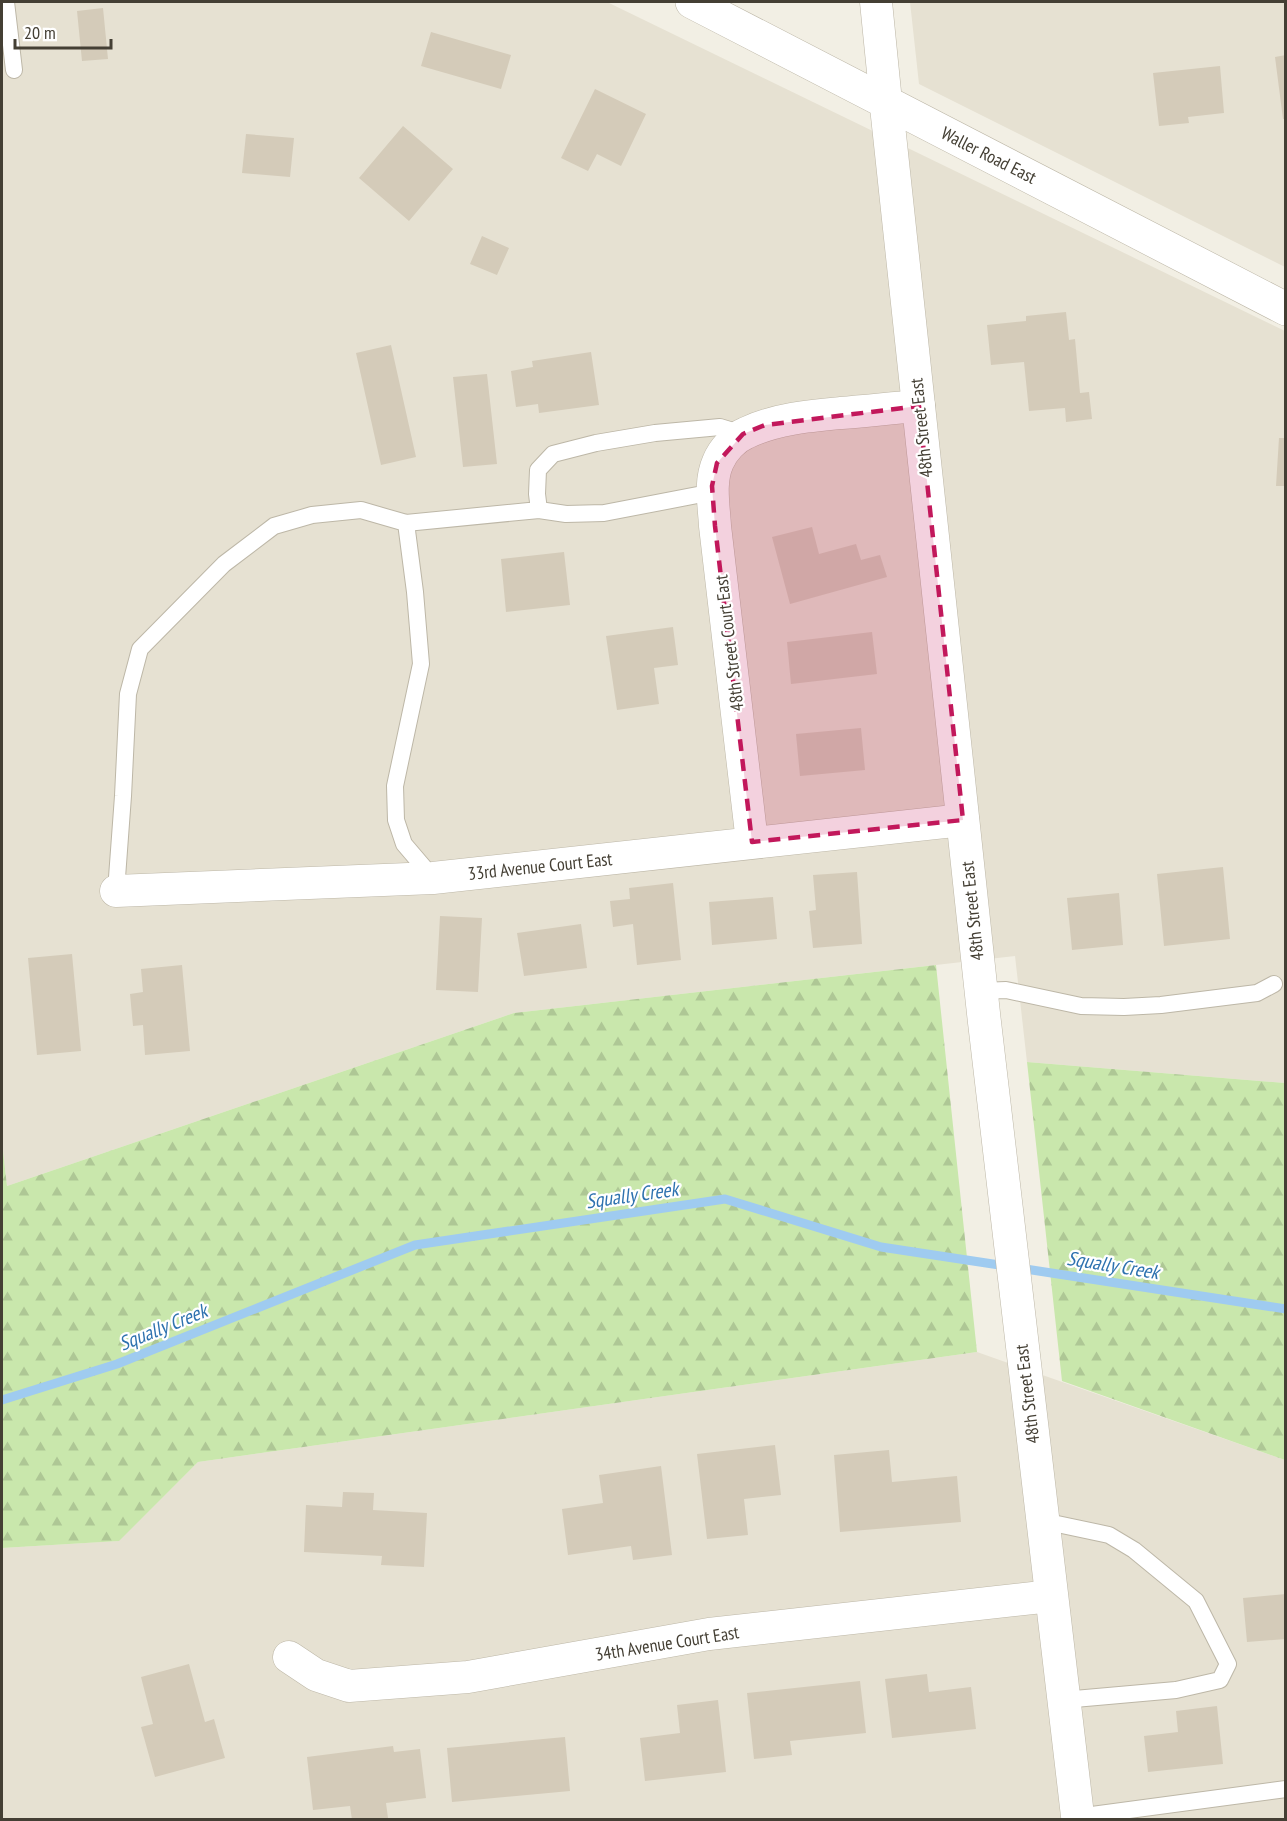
<svg xmlns="http://www.w3.org/2000/svg" width="1287" height="1821" viewBox="0 0 1287 1821" font-family="'PT Sans Narrow',sans-serif">
  <style>
    .residential { fill: #e6e1d2 }
    .forest { fill: url(#forest-firs) }
    .lines { fill: none; stroke-linecap: round; stroke-linejoin: round }
    .stream { stroke: #9fcbf0; stroke-width: 9 }
    .building { fill: #d4cbb9 }
    .service-casing { stroke: #bdb7a7; stroke-width: 18 }
    .minor-casing { stroke: #bdb7a7; stroke-width: 33 }
    .tertiary-casing { stroke: #bdb7a7; stroke-width: 34 }
    .service { stroke: #fff; stroke-width: 16 }
    .minor { stroke: #fff; stroke-width: 32 }
    .tertiary { stroke: #fff; stroke-width: 33 }
    .marked { fill: #c2185b; fill-opacity: 0.2; stroke: #c2185b; stroke-width: 4.5; stroke-dasharray: 12 8; stroke-linejoin: round }
    .labels { text-anchor: middle; dominant-baseline: central; stroke-width: 4.5; stroke-linejoin: round; paint-order: stroke }
    .street-label { font-size: 18px; fill: #443f34; stroke: #fff }
    .water-label { font-size: 20px; font-style: italic; fill: #2e72af; stroke: #fff }
  </style>
  <defs>
    <pattern id="forest-firs" width="22" height="20" patternUnits="userSpaceOnUse" patternTransform="scale(1.5)"><rect width="22" height="20" fill="#c9e7ac"/><path d="M5 1l3.5 6h-7zM16 11l3.5 6h-7z" fill="#aec795"/></pattern>
  </defs>
  <rect width="100%" height="100%" fill="#f2efe4"/>
  <path class="residential" d="M2,2H607L1285,331V1083L1027,1062L1015,956L514,1013L7,1186L2,1142Z
    M910,2H1285V267L919,84Z
    M977,1352L1285,1460V1819L2,1820V1548L118,1541L198,1462Z"/>
  <path class="forest" d="M936,965L977,1352L198,1462L119,1541L2,1548V1142L7,1186L514,1013Z
    M1027,1062L1285,1083V1460L1062,1381Z"/>
  <g class="lines">
    <path class="stream" d="M1019,1268L1286,1309
      M2,1400L117,1364L415,1245L725,1199L881,1247L1006,1266"/>
  </g>
  <path class="building" d="M103,8L108,59L82,61L77,11Z
    M431,32L511,55L501,89L421,66Z
    M1286,55V119H1283L1275,57Z
    M1220,66L1224,113L1188,117L1189,123L1159,126L1153,73Z
    M595,89L646,114L621,166L597,154L588,171L561,158Z
    M403,126L453,169L409,221L359,178Z
    M246,134L294,138L290,177L242,173Z
    M482,236L509,248L497,275L470,264Z
    M1066,312L1069,340L1075,339L1080,393L1089,392L1092,419L1066,422L1065,408L1029,411L1024,362L991,365L987,325L1026,321V316Z
    M391,345L416,457L381,465L356,353Z
    M591,352L599,405L539,413L538,404L516,407L511,371L533,367L532,361Z
    M487,374L497,464L463,467L453,377Z
    M1279,438H1286V486H1276Z
    M812,527L819,554L856,544L861,560L880,555L887,577L790,604L772,537Z
    M564,552L570,605L506,612L501,559Z
    M673,627L678,665L654,668L659,704L617,710L606,636Z
    M872,632L877,674L791,684L787,642Z
    M861,728L865,770L800,776L796,734Z
    M1223,867L1230,939L1164,946L1157,874Z
    M857,872L862,944L813,948L809,911L816,910L813,875Z
    M673,883L681,960L637,965L633,924L613,927L610,901L630,899L629,888Z
    M1119,893L1123,945L1072,950L1067,898Z
    M773,897L777,939L712,945L709,902Z
    M440,916L482,918L478,992L436,990Z
    M581,924L587,968L524,976L517,933Z
    M72,954L81,1051L37,1055L28,958Z
    M182,965L190,1051L145,1055L143,1025L133,1026L130,994L143,992L141,969Z
    M775,1445L781,1495L744,1499L748,1535L707,1539L697,1454Z
    M889,1450L892,1482L957,1476L961,1522L840,1532L834,1455Z
    M661,1466L672,1555L633,1560L631,1546L568,1555L562,1509L603,1503L599,1475Z
    M343,1492L374,1493L373,1510L427,1513L424,1567L381,1565L382,1556L304,1552L306,1505L342,1507Z
    M1286,1594V1639L1247,1642L1243,1598Z
    M189,1664L205,1722L214,1719L225,1758L155,1777L141,1727L153,1724L141,1677Z
    M927,1674L929,1692L971,1687L976,1729L892,1738L885,1679Z
    M860,1681L866,1733L790,1741L792,1755L754,1759L747,1693Z
    M718,1700L726,1772L645,1781L640,1738L680,1733L677,1705Z
    M1217,1706L1223,1764L1148,1772L1144,1736L1178,1732L1176,1711Z
    M565,1737L570,1791L452,1802L447,1748Z
    M393,1746L394,1752L420,1749L426,1798L386,1803L388,1818L374,1820H352L350,1806L313,1810L307,1757Z"/>
  <g class="lines">
    <defs>
      <path id="service" d="M6,2L14,70
        M713,492L604,513L566,514L539,510L537,494L538,470L553,454L596,443L655,433L720,427L743,434
        M406,523L415,592L421,664L395,786L396,820L404,844L433,878
        M116,891L123,796L128,694L140,649L224,564L274,526L312,515L361,510L406,523L539,510
        M981,991L1006,990L1081,1006L1124,1007L1161,1005L1257,993L1274,984
        M1043,1521L1109,1535L1134,1550L1196,1601L1228,1664L1220,1680L1176,1690L1063,1700
        M1077,1817L1286,1789"/>
      <path id="minor" d="M876,2L886,102
        M752,842L715,526C714,506 709,482 718,462C723,450 734,438 746,433C775,419 809,416 841,413C867,411 893,408 919,406
        M116,891L433,878L963,820
        M289,1657L316,1675L349,1686L468,1677L709,1634L1051,1596"/>
      <path id="tertiary" d="M692,2L1286,309
        M886,102L984,1018L1078,1820"/>
    </defs>
    <use href="#service" class="service-casing"/>
    <use href="#minor" class="minor-casing"/>
    <use href="#tertiary" class="tertiary-casing"/>
    <use href="#service" class="service"/>
    <use href="#minor" class="minor"/>
    <use href="#tertiary" class="tertiary"/>
  </g>
  <path class="marked" d="M919,406L963,820L752,842L715,526L712,486L717,463L743,434L765,425Z"/>
  <g class="labels">
    <g class="street-label">
      <text transform="translate(989 155) rotate(27)">Waller Road East</text>
      <text transform="translate(921 428) rotate(-96)">48th Street East</text>
      <text transform="translate(729 643) rotate(-97)">48th Street Court East</text>
      <text transform="translate(540 866) rotate(-6)">33rd Avenue Court East</text>
      <text transform="translate(972 911) rotate(-96)">48th Street East</text>
      <text transform="translate(1027 1394) rotate(-97)">48th Street East</text>
      <text transform="translate(667 1643) rotate(-9)">34th Avenue Court East</text>
    </g>
    <g class="water-label">
      <text transform="translate(632 1195) rotate(-8)">Squally Creek</text>
      <text transform="translate(1113 1265) rotate(9)">Squally Creek</text>
      <text transform="translate(163 1327) rotate(-22)">Squally Creek</text>
    </g>
  </g>
  <rect width="1287" height="1821" fill="none" stroke="#443f34" stroke-width="6"/>
  <path d="M15 39v9h96v-9" fill="none" stroke="#443f34" stroke-width="3"/>
  <text x="24" y="39" font-size="18" fill="#443f34" stroke="#ffffff" stroke-width="4.5" paint-order="stroke">20 m</text>
</svg>
